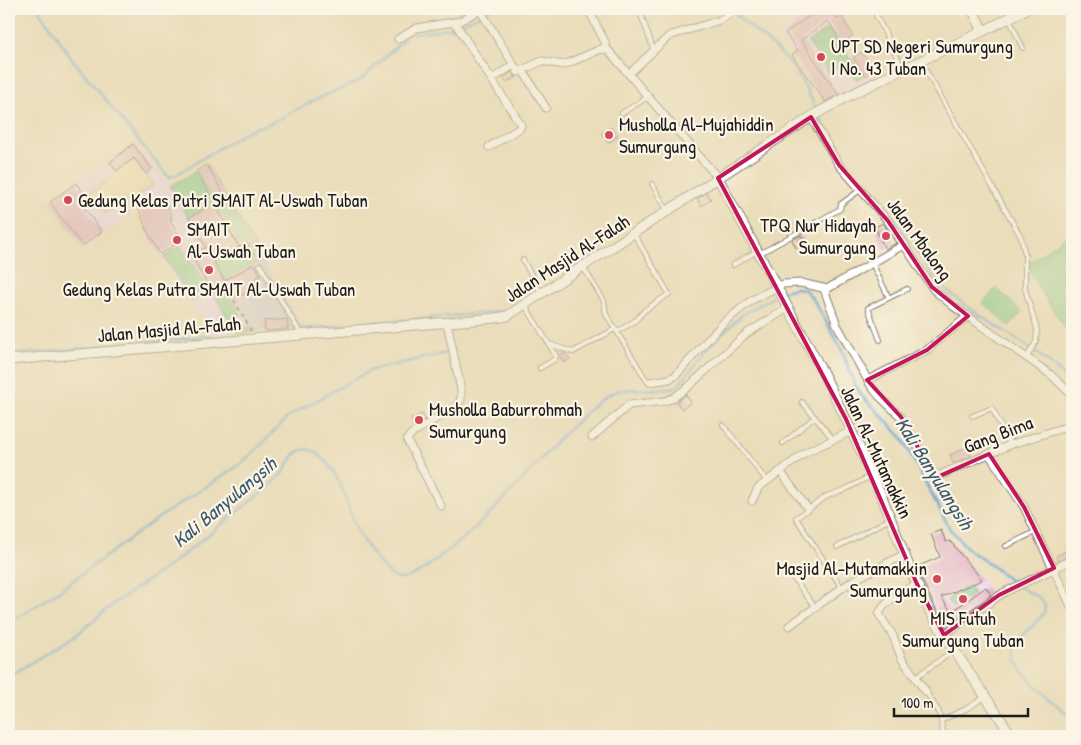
<svg xmlns="http://www.w3.org/2000/svg" width="1081" height="745" viewBox="0 0 1081 745" font-family="'Patrick Hand',sans-serif">
  <style>
    .built { fill: #ead1ec }
    .industrial { fill: #cabfd6 }
    .green { fill: #7ac888; stroke: #4b7252 }
    .sand { fill: #eeda9e; stroke: #857b5d }
    .lines { fill: none; stroke-linecap: round; stroke-linejoin: round }
    .stream { stroke: #61a6d7; stroke-width: 2.5 }
    .building { fill: #dfadc1 }
    .service-casing { stroke: #837c6b; stroke-width: 6 }
    .minor-casing { stroke: #837c6b; stroke-width: 9 }
    .tertiary-casing { stroke: #837c6b; stroke-width: 11 }
    .path { stroke: #837c6b; stroke-width: 2; stroke-dasharray: 4 4; stroke-linecap: butt }
    .service { stroke: #fff; stroke-width: 4 }
    .minor { stroke: #fff; stroke-width: 7 }
    .tertiary { stroke: #fff; stroke-width: 9 }
    .marked { fill: none; stroke: #c2185b; stroke-width: 4; stroke-linejoin: round }
    .poi-dot { fill: #d1495b; stroke: #fcf5e5; stroke-width: 2 }
    .labels { text-anchor: middle; dominant-baseline: central; stroke-width: 4.5; stroke-linejoin: round; paint-order: stroke }
    .poi-label { font-size: 19px; fill: #1c1c1c; stroke: #fcf5e5; text-anchor: start }
    .street-label { font-size: 19px; fill: #1c1c1c; stroke: #fcf5e5 }
    .water-label { font-size: 20px; font-style: italic; fill: #3b5a70; stroke: #fcf5e5 }
  </style>
  <rect width="100%" height="100%" fill="#fcf5e5"/>
  <filter id="ink" filterUnits="userSpaceOnUse"><feTurbulence type="fractalNoise" baseFrequency=".02" numOctaves="2"/><feDisplacementMap in="SourceGraphic" scale="10" xChannelSelector="R" yChannelSelector="G"/><feConvolveMatrix kernelMatrix="1 2 1 2 8 2 1 2 1" color-interpolation-filters="sRGB"/></filter>
  <filter id="wash" filterUnits="userSpaceOnUse"><feTurbulence type="fractalNoise" baseFrequency=".0096" numOctaves="4" result="noise"/><feDisplacementMap in="SourceGraphic" scale="20" xChannelSelector="R" yChannelSelector="G"/><feGaussianBlur stdDeviation="1.12" result="paint"/><feColorMatrix in="noise" values="0 0 0 0 0 0 0 0 0 0 0 0 0 0 0 0 0 1.4 0 .05"/><feComposite in="paint" operator="in"/></filter>
  <g filter="url(#wash)">
    <rect width="100%" height="100%" fill="#eaddba"/>
    <path class="built" d="M813,9H837L854,37L842,44L851,58L862,51L880,77L826,103L777,34Z
      M134,142L170,186L254,332L212,336L159,254L147,232L139,208L83,249L49,201Z
      M973,568L994,596L945,632L928,602L959,590L954,576Z"/>
    <path class="industrial" d="M207,165L303,329L254,332L170,186Z"/>
    <path class="green" d="M828,28L850,59L829,73L808,42Z
      M852,60L863,76L856,80L845,65Z
      M207,165L263,259L225,281L170,186Z
      M1072,232V339L1025,266Z
      M181,246L209,290L192,301L164,257Z
      M225,288L241,314L230,321L214,294Z
      M996,288L1022,312L1009,326L983,303Z
      M251,327L254,332L237,334L233,329Z
      M968,585L974,594L953,608L947,600Z"/>
    <path class="sand" d="M134,160L153,186L105,213L90,193Z"/>
    <g class="lines">
      <path class="stream" d="M39,9L69,55L165,173L170,177L176,175L247,131L273,122L319,98L361,80L404,39
        M731,9C750,30 774,43 792,66C811,91 820,122 836,149C853,178 879,199 899,225C912,243 922,264 938,281C975,321 1036,342 1072,385
        M413,34L456,27L491,9
        M303,329L508,311
        M9,355L212,336
        M9,623L56,593L158,518L238,466L256,450L289,416L371,370L451,352
        M9,676L75,636L112,605L173,563L272,484C275,480 279,477 283,473C289,465 292,453 302,450C308,448 315,451 319,455C343,475 345,503 357,530C363,542 386,576 399,579C418,578 436,559 451,548C494,515 527,473 564,434C578,421 593,403 610,394C631,384 657,394 678,386L710,345L742,315L784,291L796,288L805,290L813,299L840,346L856,387L863,397L884,418L902,438L950,529L969,550L996,569L1015,585L1040,598L1045,606L1044,613C1036,624 1023,632 1017,645C1007,670 1056,703 1072,718"/>
    </g>
    <g id="blocks">
      <path class="building" d="M824,9H831L838,19L842,17L853,36L842,43L828,21L801,40L838,94L825,102L792,55L798,50L785,33L812,14L813,16Z
        M861,52L874,70L866,76L853,58Z
        M512,72L516,77L506,82L503,78Z
        M611,127L617,136L608,143L601,133Z
        M133,144L152,169L146,174L134,158L116,171L110,162Z
        M207,165L226,198L216,204L196,171Z
        M76,183L86,197L80,202L102,232L82,246L50,202Z
        M706,193L711,199L701,206L697,199Z
        M164,197L172,219L170,220L182,241L160,254L147,231L137,204L144,201L145,203Z
        M214,203L239,247L214,262L226,284L212,292L191,255L206,247L189,218Z
        M883,223L896,243L885,249L875,227Z
        M801,235L806,243L796,248L792,240Z
        M247,243L254,255L246,259L239,247Z
        M254,264L261,276L256,278L260,285L236,298L225,280Z
        M287,319L288,329L265,331L264,321Z
        M565,353L570,359L564,363L560,356Z
        M686,395L691,402L682,409L677,402Z
        M422,414L425,419L414,426L411,419Z
        M967,447L971,456L953,463L950,455Z
        M941,530L946,542L950,541L982,580L941,597L951,612L986,587L991,595L946,627L933,603L916,567L940,557L931,534Z
        M1066,551L1069,556L1058,561L1056,556Z"/>
    </g>
  </g>
  <g filter="url(#ink)">
    <use href="#blocks" fill-opacity="0" stroke="#837c6b" stroke-width="1"/>
    <g class="lines">
      <defs>
        <path id="service" d="M639,9L654,51
          M873,9L903,69
          M1009,19L1023,48
          M921,62L1021,237L1025,254V289L1037,329L1036,342L1027,357
          M622,113L648,97
          M652,184L667,210
          M759,254L840,209L841,204L860,190
          M523,260L541,293
          M872,263L889,298
          M260,265L301,334
          M733,265L757,251
          M583,267L604,301L606,314L647,381L650,382
          M525,305L556,356L555,359L540,368
          M617,332L636,320L645,310L669,294L634,234
          M880,340L868,308L907,289
          M549,344L573,352L615,329
          M802,402L833,439
          M972,416L992,408L1010,444
          M723,425L767,481
          M783,443L815,417
          M937,477L958,517
          M1006,546L1035,532
          M837,547L890,519
          M794,579L815,607
          M842,588L796,518L827,496L844,490L871,476
          M916,677L954,650
          M926,692L939,712L944,736
          M942,720L966,709L985,697"/>
        <path id="minor" d="M588,9L605,42L606,49
          M480,10L518,72L542,61L564,65L601,49L608,50L718,178
          M455,23L521,125L520,128L489,147
          M398,39L417,28L460,21L482,9
          M523,71L546,108
          M629,74L669,36L720,20L738,9
          M492,79L513,65
          M811,117L839,165L888,221L934,290L953,306L1050,374L1072,395
          M824,289L837,325L871,386L879,396L901,417L935,477L1012,444L1072,425
          M868,380L927,350L968,316
          M650,382L669,379L676,375L723,323L752,300L783,284L801,283L827,289L905,244
          M592,437L629,405L665,401L673,398L688,387L746,334L788,308
          M989,454L1024,507L1072,608
          M780,471L808,509
          M752,501L758,488L806,452L852,431
          M441,506L407,440L411,434L455,407L461,400V390L447,322
          M917,584C904,591 885,600 879,614L893,636L902,659L926,692
          M789,626L852,581L905,554
          M944,635L1003,593L1072,560"/>
        <path id="tertiary" d="M972,9L983,31
          M718,178L822,371L846,419L882,497L910,569L927,606L944,635L1012,736
          M9,360L496,318L507,316L814,115C882,75 957,47 1026,9"/>
      </defs>
      <use href="#service" class="service-casing"/>
      <use href="#minor" class="minor-casing"/>
      <use href="#tertiary" class="tertiary-casing"/>
      <path class="path" d="M226,286L252,332"/>
      <use href="#service" class="service"/>
      <use href="#minor" class="minor"/>
      <use href="#tertiary" class="tertiary"/>
    </g>
  </g>
  <path d="M0 0H1081V745H0ZM811,117L839,165L888,221L932,287L968,316L927,350L867,380L901,417L935,478L989,454L1024,507L1054,568L999,595L944,635L917,584L846,419L718,178Z" fill="#eaddba" fill-opacity=".55" fill-rule="evenodd"/>
  <path class="marked" d="M811,117L839,165L888,221L932,287L968,316L927,350L867,380L901,417L935,478L989,454L1024,507L1054,568L999,595L944,635L917,584L846,419L718,178Z"/>
  <g class="poi-dot">
    <circle cx="821" cy="57" r="5"/>
    <circle cx="609" cy="135" r="5"/>
    <circle cx="68" cy="200" r="5"/>
    <circle cx="886" cy="236" r="5"/>
    <circle cx="177" cy="240" r="5"/>
    <circle cx="209" cy="270" r="5"/>
    <circle cx="419" cy="420" r="5"/>
    <circle cx="937" cy="579" r="5"/>
    <circle cx="963" cy="599" r="5"/>
  </g>
  <g class="labels">
    <g class="poi-label">
      <text x="831" y="46">UPT SD Negeri Sumurgung<tspan x="831" dy="22">I No. 43 Tuban</tspan></text>
      <text x="619" y="124">Musholla Al-Mujahiddin<tspan x="619" dy="22">Sumurgung</tspan></text>
      <text x="78" y="200">Gedung Kelas Putri SMAIT Al-Uswah Tuban</text>
      <text x="876" y="225" text-anchor="end">TPQ Nur Hidayah<tspan x="876" dy="22">Sumurgung</tspan></text>
      <text x="187" y="229">SMAIT<tspan x="187" dy="22">Al-Uswah Tuban</tspan></text>
      <text x="209" y="289" text-anchor="middle">Gedung Kelas Putra SMAIT Al-Uswah Tuban</text>
      <text x="429" y="409">Musholla Baburrohmah<tspan x="429" dy="22">Sumurgung</tspan></text>
      <text x="927" y="568" text-anchor="end">Masjid Al-Mutamakkin<tspan x="927" dy="22">Sumurgung</tspan></text>
      <text x="963" y="618" text-anchor="middle">MIS Futuh<tspan x="963" dy="22">Sumurgung Tuban</tspan></text>
    </g>
    <g class="street-label">
      <text transform="translate(920 239) rotate(54)">Jalan Mbalong</text>
      <text transform="translate(567 258) rotate(-33)">Jalan Masjid Al-Falah</text>
      <text transform="translate(169 329) rotate(-5)">Jalan Masjid Al-Falah</text>
      <text transform="translate(998 434) rotate(-21)">Gang Bima</text>
      <text transform="translate(877 452) rotate(65)">Jalan Al-Mutamakkin</text>
    </g>
    <g class="water-label">
      <text transform="translate(935 473) rotate(58)">Kali Banyulangsih</text>
      <text transform="translate(224 502) rotate(-40)">Kali Banyulangsih</text>
    </g>
  </g>
  <rect width="1081" height="745" fill="none" stroke="#fcf5e5" stroke-width="30"/>
  <path d="M894 708v8h134v-8" fill="none" stroke="#1c1c1c" stroke-width="2.5"/>
  <text x="901" y="708" font-size="15" fill="#1c1c1c" stroke="#fcf5e5" stroke-width="4" paint-order="stroke">100 m</text>
</svg>
